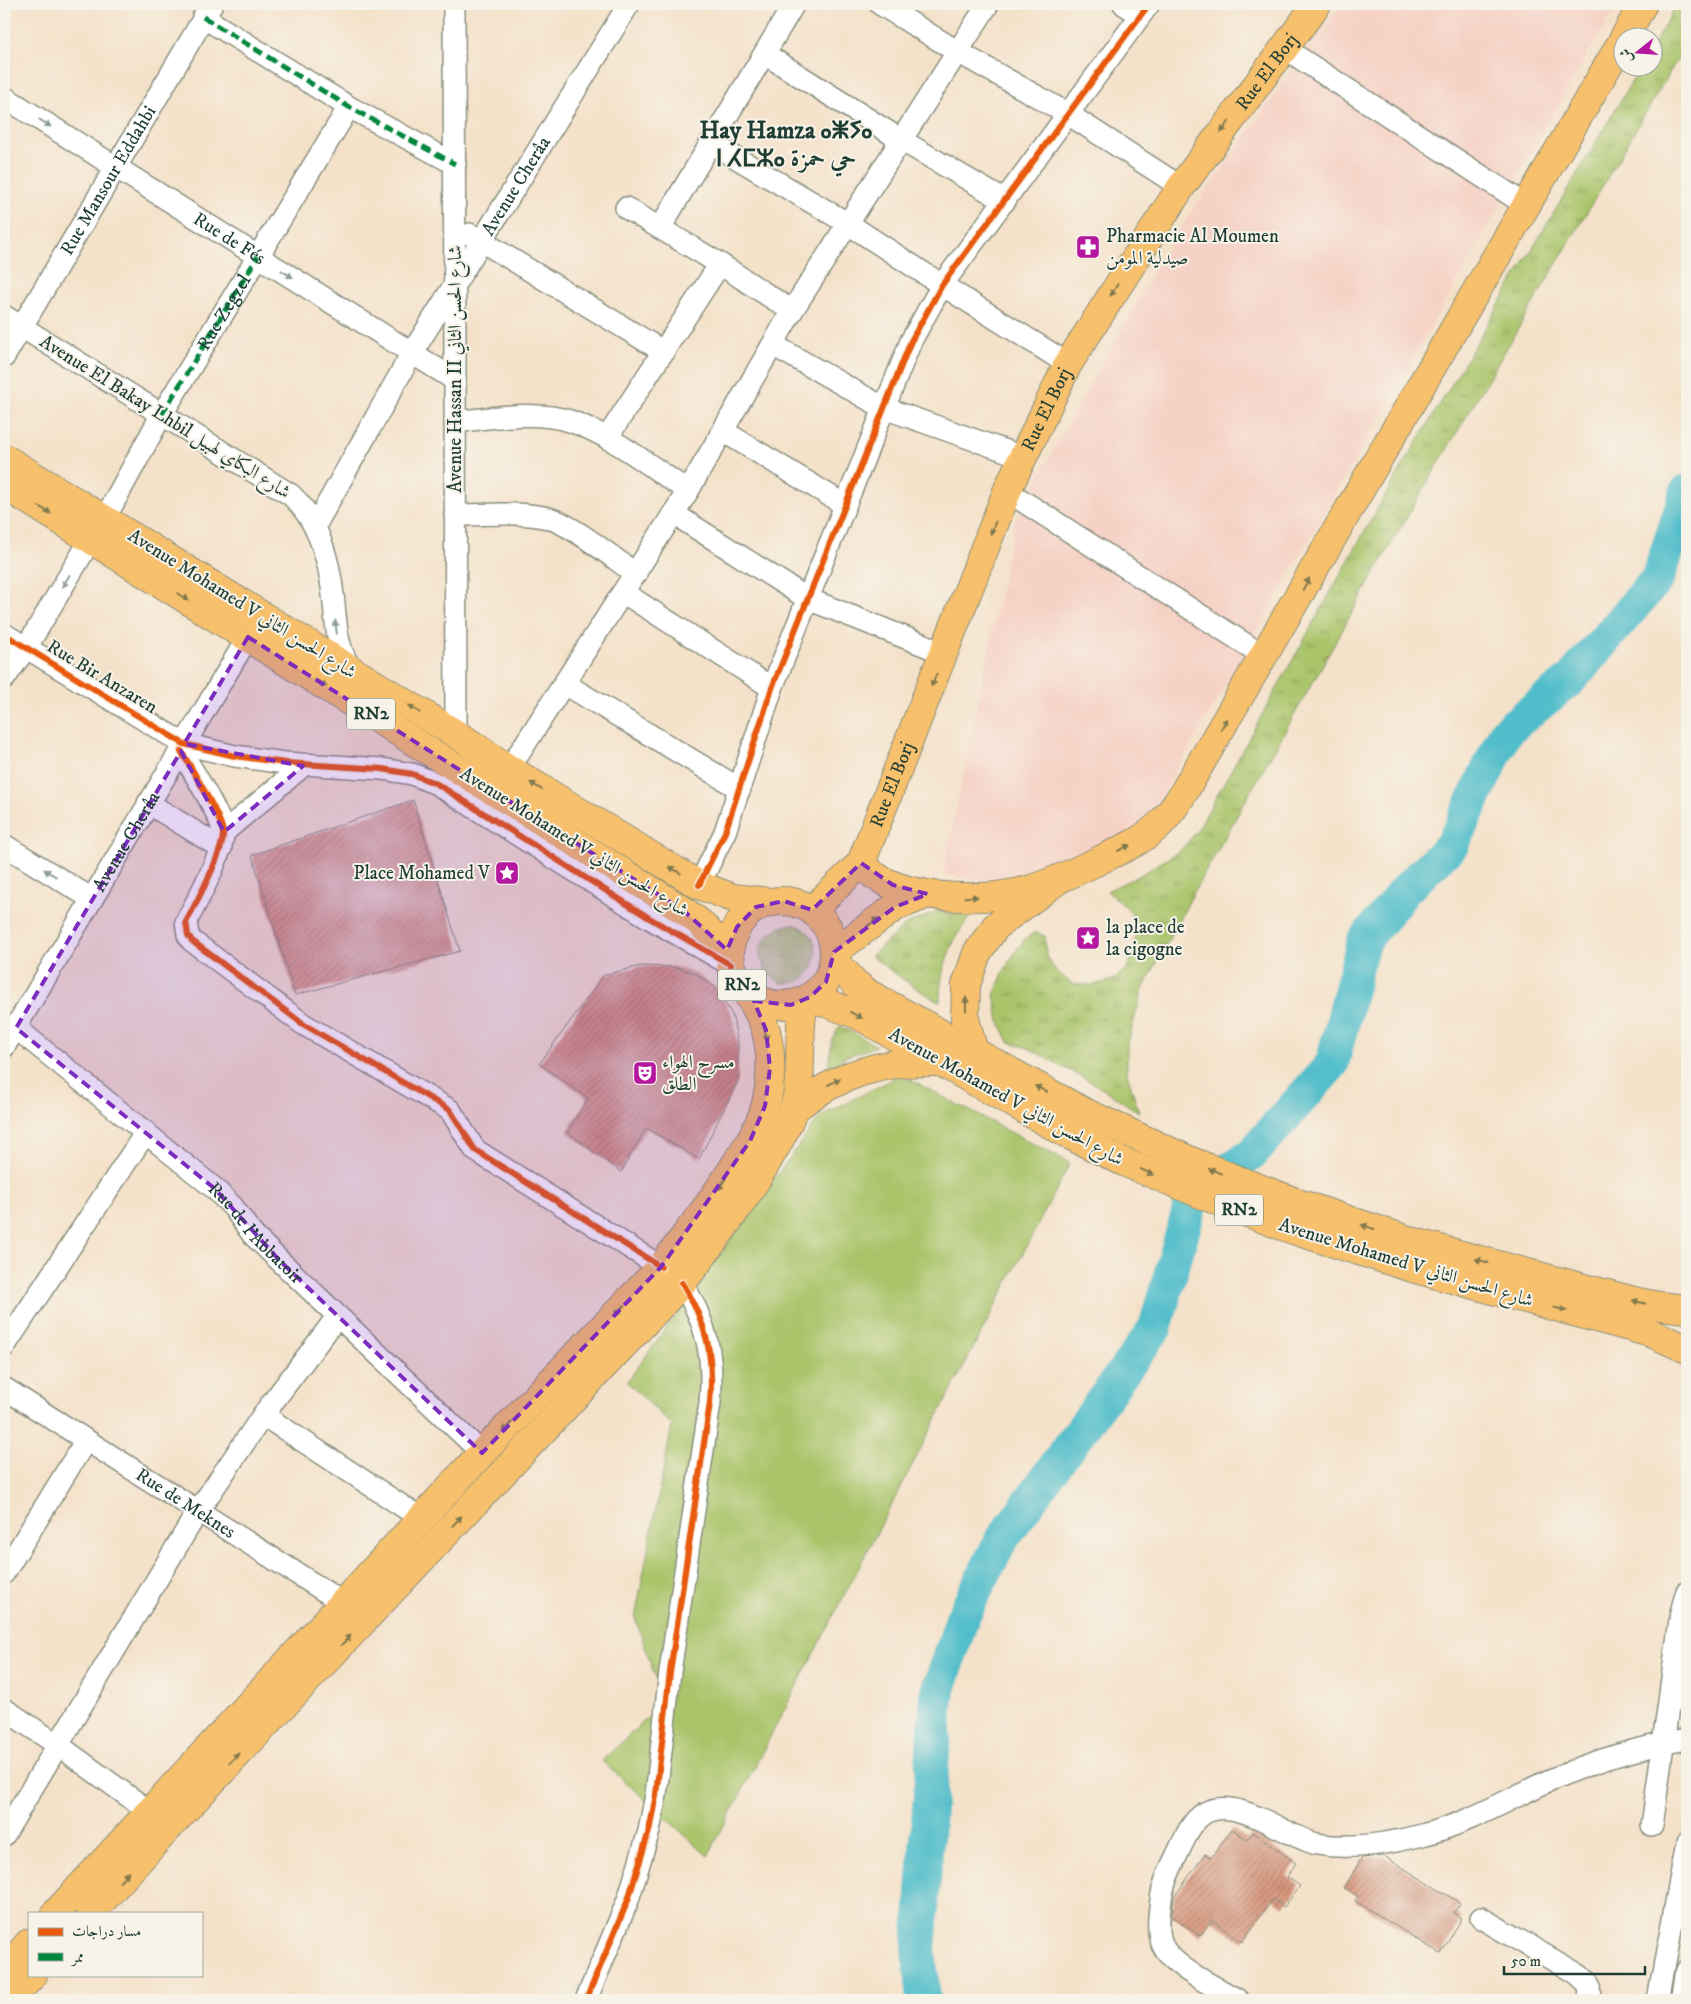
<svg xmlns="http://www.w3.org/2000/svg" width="1691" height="2004" viewBox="0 0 1691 2004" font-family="'IM FELL DW Pica',Amiri,'Noto Sans Tifinagh',serif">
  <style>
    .built { fill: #f6d1c5 }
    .grass { fill: url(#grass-tufts); stroke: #64804f }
    .park { fill: #aac46a; stroke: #64804f }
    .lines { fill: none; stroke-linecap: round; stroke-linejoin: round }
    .river { stroke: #52becb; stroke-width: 34 }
    .building { fill: url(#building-hatch) }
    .minor-casing { stroke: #8a8f7e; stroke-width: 24 }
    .major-casing { stroke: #8a8f7e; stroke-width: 30 }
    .highway-casing { stroke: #8a8f7e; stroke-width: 30 }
    .minor { stroke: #fff; stroke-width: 21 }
    .major { stroke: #f7c06c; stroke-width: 28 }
    .highway { stroke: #f7c06c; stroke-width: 28 }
    .quiet { stroke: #00873e; stroke-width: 5; stroke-dasharray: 10 5; stroke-linecap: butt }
    .cycleway-casing { stroke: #f7f3e8; stroke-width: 9 }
    .cycleway { stroke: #e8590c; stroke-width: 6 }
    .oneway { fill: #8f9e9a }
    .oneway2 { fill: #80784d }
    .marked { fill: #7b2cbf; fill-opacity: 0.2; stroke: #7b2cbf; stroke-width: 4; stroke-dasharray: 10 6; stroke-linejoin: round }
    .labels { text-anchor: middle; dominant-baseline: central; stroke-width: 4; stroke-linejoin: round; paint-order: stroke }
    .shield { fill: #f7f3e8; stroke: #60746a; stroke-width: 1 }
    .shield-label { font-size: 18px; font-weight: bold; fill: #1f3d34 }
    .street-label { font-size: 19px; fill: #1f3d34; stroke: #f7f3e8 }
    .poi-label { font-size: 19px; fill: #1f3d34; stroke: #f7f3e8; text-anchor: start }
    .district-label { font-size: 24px; font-weight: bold; fill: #1f3d34; stroke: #f7f3e8 }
  </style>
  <defs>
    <pattern id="grass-tufts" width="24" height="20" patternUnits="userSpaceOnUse" patternTransform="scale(1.25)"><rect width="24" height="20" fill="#aac46a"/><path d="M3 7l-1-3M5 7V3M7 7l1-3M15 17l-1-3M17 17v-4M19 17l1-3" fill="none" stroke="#8aa058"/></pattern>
    <pattern id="building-hatch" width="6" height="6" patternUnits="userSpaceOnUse" patternTransform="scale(1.25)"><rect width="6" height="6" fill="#d7957c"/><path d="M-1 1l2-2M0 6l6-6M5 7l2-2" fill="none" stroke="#ae7b66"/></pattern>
  </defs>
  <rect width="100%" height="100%" fill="#f7f3e8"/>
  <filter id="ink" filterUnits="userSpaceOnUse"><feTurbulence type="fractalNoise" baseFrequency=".02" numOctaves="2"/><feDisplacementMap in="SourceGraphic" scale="10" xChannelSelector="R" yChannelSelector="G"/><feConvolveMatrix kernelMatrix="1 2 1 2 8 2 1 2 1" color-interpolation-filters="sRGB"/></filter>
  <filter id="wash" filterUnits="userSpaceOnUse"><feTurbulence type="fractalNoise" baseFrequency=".0096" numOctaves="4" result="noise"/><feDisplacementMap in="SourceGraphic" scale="20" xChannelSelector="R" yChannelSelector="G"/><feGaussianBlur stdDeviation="1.12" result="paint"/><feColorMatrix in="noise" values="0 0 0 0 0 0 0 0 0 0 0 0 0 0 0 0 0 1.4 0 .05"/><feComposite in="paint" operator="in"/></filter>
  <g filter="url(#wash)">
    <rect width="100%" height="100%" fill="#f4e1c9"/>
    <path class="built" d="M1342,4H1619L1589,51L1152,813L1135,830L1087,856L1000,880L984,881L943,874L1015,518L1173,238L1316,37Z"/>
    <path class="grass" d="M1677,4H1687V43L1394,539L1195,890L1142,991L1127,1047V1073L1139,1112L1098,1086L1028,1048L1009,1042L999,1021L994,994L1007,965L1017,949L1025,939L1035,932L1045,936L1046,956L1056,971L1072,984L1094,985L1115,979L1127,967L1132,957L1138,924L1127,908L1107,891L1140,875L1180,851L1197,831L1375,513L1640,68H1654V44Z
      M938,911L961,915H972C952,936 939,972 940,1002L914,987L871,956L905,925Z
      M792,924C822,930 824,970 797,982C792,983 786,983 781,983L766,972L759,952C764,934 775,928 792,924Z
      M840,1026L877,1046L845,1057L828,1068L832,1040Z"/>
    <path class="park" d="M901,1075L1070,1163L708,1856L602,1761L664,1702L635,1618L672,1425L627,1382L820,1116Z"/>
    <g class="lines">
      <path class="river" d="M924,2000L919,1950L937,1695L963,1616L1000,1542L1155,1328L1194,1192L1251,1155L1332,1064L1363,942L1405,890L1452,845L1506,731L1570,680L1658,578L1687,491"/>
    </g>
    <g id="blocks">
      <path class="building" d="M413,800L460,951L295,995L252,855Z
        M641,966L676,967L695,973L715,987L732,1014L738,1044V1081L699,1159L646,1128L621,1172L567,1132L588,1098L539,1064L604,975Z
        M1232,1829L1247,1839L1253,1832L1296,1863L1287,1877L1300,1886L1284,1907L1273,1899L1242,1942L1212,1920L1200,1936L1172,1916L1174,1897L1205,1854L1211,1858Z
        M1384,1856L1460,1903L1454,1913L1462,1918L1441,1954L1355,1901L1358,1896L1344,1888L1362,1858Z"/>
    </g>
  </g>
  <g filter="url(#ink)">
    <use href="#blocks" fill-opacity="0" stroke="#8a8f7e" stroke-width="1"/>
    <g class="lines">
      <defs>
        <g id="minor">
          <path d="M454,4L456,734"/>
          <path d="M880,4L958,52L1068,114L1181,187"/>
          <path d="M1124,4L1140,15"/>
          <path d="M203,17L349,107L455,164"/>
          <path d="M1284,48L1526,205"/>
          <path d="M765,54L901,140L1005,201"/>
          <path id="s1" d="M4,97L455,380"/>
          <path d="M711,143L847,223L942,285L1068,364"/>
          <path d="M626,208L720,264L792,311"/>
          <path d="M660,228L794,4"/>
          <path d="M470,234L664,352"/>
          <path d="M4,316L291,495C319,521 329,559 333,595C337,627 335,643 352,672"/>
          <path d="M773,345L884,408L1023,457"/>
          <path id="s2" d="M4,357L212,4"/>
          <path d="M455,422C490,418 536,410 570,421C612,435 651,467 688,491"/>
          <path d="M723,431L845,505"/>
          <path d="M607,438L720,264"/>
          <path d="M1007,491L1264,656"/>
          <path d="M674,514L808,599L944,653"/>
          <path d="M455,515C486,515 519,511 548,518C570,523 616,560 636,574"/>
          <path id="s3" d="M104,520L162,414L349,107"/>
          <path id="s4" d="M315,526L412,353L629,4"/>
          <path d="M624,593L772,688"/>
          <path d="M4,634L184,744L235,756L285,763L382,769L412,774L437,784L651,919L731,965"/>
          <path d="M4,679L26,648L91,539"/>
          <path d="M565,684L740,789"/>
          <path d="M181,751C190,766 223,819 223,833C224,852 196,903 186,922L188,935L192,941L303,1024L450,1110L475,1150L661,1267"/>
          <path d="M509,769L688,491L792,311L988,4"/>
          <path d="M148,803L221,848"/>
          <path d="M224,832L304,765"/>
          <path d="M4,845L92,899"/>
          <path d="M699,885L725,832L772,688L911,341L942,285L1149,4"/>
          <path id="s5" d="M16,1028L214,1188L233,1207L253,1235L281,1262L482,1453"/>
          <path id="s6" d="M4,1047L248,637"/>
          <path d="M4,1347L146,1132"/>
          <path id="s7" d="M4,1388L356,1611"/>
          <path d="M263,1415L422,1519"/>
          <path d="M4,1573L86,1440"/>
          <path d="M4,1709L58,1745L161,1820"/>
          <path d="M1652,1826L1681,1612L1687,1591"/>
          <path d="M4,1835L198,1511L263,1415L337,1317"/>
          <path d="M1481,1918L1579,1975L1589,1985L1590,2000"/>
          <path d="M586,2000L628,1900L649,1831L656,1795L670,1672L710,1403C714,1356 707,1323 682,1283"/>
          <path d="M1238,2000C1216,1987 1169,1966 1161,1942C1157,1929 1159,1914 1161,1900C1163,1880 1174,1862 1182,1844C1185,1839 1187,1832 1191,1827C1220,1780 1281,1836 1317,1844C1351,1850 1388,1844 1422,1835C1467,1824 1507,1800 1550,1780C1593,1761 1640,1747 1687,1739"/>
          <path d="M1658,2000L1687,1843"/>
          <path d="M1682,2000L1687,1970"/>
        </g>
        <g id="major">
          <path d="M1624,38L1643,4"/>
          <path d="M861,863C865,867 870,872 875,876C913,900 985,902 1028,890C1052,883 1075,872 1098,861C1120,850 1143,841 1160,824C1170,814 1178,802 1185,790L1624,38"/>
          <path id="s8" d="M812,910L861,863L1010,484L1068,364L1181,187L1317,4"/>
          <path d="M834,952L895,907L928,894"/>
          <path d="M56,1913L482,1453L661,1267C687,1234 713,1200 735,1165C747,1146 759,1128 765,1107C772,1083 772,1055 766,1031C762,1016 753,1003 745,990"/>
          <path d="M91,1913L169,1827L682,1283C713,1242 745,1201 771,1155C782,1137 793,1117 797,1096C803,1065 797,1034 804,1001"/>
          <path d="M4,1971L29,1943"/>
          <path d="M9,2000L33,1975"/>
        </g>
        <path id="highway" d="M4,458L456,734L509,769L699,885L733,898L769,902
          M4,485L683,910L700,923L730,954
          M730 953a52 52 0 1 1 104 0a52 52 0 1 1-104 0Z
          M834,961L856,984L869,994L1084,1112L1191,1161L1246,1183L1301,1204L1414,1242L1531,1274L1638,1302L1659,1306L1687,1309
          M810,997L856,1014L1071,1136L1126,1163L1239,1210L1296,1231L1412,1268L1651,1333L1687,1349
          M974,1052L965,1019L966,985L977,953L996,926L1058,880
          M794,1109C839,1074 880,1061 937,1062"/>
      </defs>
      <use href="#minor" class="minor-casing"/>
      <use href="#major" class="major-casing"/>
      <use href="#highway" class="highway-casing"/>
      <use href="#minor" class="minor"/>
      <use href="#major" class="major"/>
      <use href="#highway" class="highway"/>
      <path class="quiet" d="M203,17L349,107L455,164
        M162,414L258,256"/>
      <defs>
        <path id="cycleway" d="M4,634L184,744L235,756L285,763L382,769L412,774L437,784L651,919L731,965
          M181,751C190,766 223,819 223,833C224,852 196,903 186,922L188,935L192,941L303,1024L450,1110L475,1150L661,1267
          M699,885L725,832L772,688L911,341L942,285L1149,4
          M586,2000L628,1900L649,1831L656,1795L670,1672L710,1403C714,1356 707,1323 682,1283"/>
      </defs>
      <use href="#cycleway" class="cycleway-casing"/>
      <use href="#cycleway" class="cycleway"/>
    </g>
    <defs><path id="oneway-solid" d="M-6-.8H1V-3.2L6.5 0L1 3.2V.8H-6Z" transform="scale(1.25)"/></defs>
    <g class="oneway">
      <use href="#oneway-solid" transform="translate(45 123) rotate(32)"/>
      <use href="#oneway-solid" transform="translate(287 274) rotate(32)"/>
      <use href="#oneway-solid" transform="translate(66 581) rotate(121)"/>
      <use href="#oneway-solid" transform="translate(336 627) rotate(-97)"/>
      <use href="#oneway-solid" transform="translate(50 873) rotate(-149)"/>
    </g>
    <g class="oneway2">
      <use href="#oneway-solid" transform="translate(1225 127) rotate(127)"/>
      <use href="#oneway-solid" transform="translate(1114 290) rotate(122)"/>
      <use href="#oneway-solid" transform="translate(45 510) rotate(32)"/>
      <use href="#oneway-solid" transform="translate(993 528) rotate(111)"/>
      <use href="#oneway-solid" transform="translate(1306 584) rotate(-60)"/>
      <use href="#oneway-solid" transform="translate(183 597) rotate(32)"/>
      <use href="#oneway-solid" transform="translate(934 680) rotate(112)"/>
      <use href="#oneway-solid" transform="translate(321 683) rotate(32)"/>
      <use href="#oneway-solid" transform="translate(414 709) rotate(-149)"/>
      <use href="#oneway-solid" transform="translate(1224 724) rotate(-60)"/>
      <use href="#oneway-solid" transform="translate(536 786) rotate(-148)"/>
      <use href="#oneway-solid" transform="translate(1124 848) rotate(-27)"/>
      <use href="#oneway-solid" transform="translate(675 870) rotate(-148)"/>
      <use href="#oneway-solid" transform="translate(971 897) rotate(-2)"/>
      <use href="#oneway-solid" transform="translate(873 922) rotate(-38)"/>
      <use href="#oneway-solid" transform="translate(966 1004) rotate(-89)"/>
      <use href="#oneway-solid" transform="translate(856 1015) rotate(27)"/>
      <use href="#oneway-solid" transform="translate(766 1034) rotate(76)"/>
      <use href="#oneway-solid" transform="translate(834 1082) rotate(-27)"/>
      <use href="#oneway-solid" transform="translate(1041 1089) rotate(-153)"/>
      <use href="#oneway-solid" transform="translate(1215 1171) rotate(-158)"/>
      <use href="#oneway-solid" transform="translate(1147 1172) rotate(24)"/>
      <use href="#oneway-solid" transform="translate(722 1184) rotate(124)"/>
      <use href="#oneway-solid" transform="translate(1368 1227) rotate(-162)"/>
      <use href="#oneway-solid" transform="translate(1482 1261) rotate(-164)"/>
      <use href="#oneway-solid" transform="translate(1639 1302) rotate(-166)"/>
      <use href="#oneway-solid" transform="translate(1560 1309) rotate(14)"/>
      <use href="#oneway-solid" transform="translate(620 1310) rotate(134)"/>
      <use href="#oneway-solid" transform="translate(507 1427) rotate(134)"/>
      <use href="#oneway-solid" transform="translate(457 1521) rotate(-47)"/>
      <use href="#oneway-solid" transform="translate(346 1640) rotate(-47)"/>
      <use href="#oneway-solid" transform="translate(234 1758) rotate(-47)"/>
      <use href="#oneway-solid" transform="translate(124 1877) rotate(-48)"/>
    </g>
  </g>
  <path class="marked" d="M248,637L683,910L727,950L737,927L756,907L784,901L812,910L861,863L893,885L928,894L895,907L834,952L826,982L810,997L791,1005L754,1001L766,1030L770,1068L765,1106L750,1141L661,1267L482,1453L281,1262L214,1188L16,1028L181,751L224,832L303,766L184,744Z"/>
  <defs>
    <symbol id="pharmacy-square" viewBox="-11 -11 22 22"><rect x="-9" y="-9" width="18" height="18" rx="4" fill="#b5179e" stroke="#f7f3e8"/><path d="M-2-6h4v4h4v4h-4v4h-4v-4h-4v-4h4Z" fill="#fff"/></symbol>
    <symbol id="sight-square" viewBox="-11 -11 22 22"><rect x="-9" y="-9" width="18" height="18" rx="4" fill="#b5179e" stroke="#f7f3e8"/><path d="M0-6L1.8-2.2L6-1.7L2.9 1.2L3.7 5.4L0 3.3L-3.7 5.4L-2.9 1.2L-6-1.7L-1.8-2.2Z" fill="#fff"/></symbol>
    <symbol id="theatre-square" viewBox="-11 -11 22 22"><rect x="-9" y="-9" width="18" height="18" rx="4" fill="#b5179e" stroke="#f7f3e8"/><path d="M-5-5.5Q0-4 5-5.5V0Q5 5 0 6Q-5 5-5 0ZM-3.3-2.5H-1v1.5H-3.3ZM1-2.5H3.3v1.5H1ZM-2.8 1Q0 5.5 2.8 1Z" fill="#fff"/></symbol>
  </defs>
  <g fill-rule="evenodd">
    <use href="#pharmacy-square" x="1074" y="233" width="28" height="28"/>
    <use href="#sight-square" x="493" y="859" width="28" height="28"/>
    <use href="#sight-square" x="1074" y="924" width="28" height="28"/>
    <use href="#theatre-square" x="631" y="1059" width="28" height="28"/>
  </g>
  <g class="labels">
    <g class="shield">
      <rect x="347" y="698.5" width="48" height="31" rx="4"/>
      <rect x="718" y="969.5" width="48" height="31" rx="4"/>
      <rect x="1215" y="1194.5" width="48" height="31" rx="4"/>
    </g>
    <g class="shield-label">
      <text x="371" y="714">RN2</text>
      <text x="742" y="985">RN2</text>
      <text x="1239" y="1210">RN2</text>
    </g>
    <g class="street-label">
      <text stroke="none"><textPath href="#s8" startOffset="962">Rue El Borj</textPath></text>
      <text stroke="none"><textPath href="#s2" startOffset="205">Rue Mansour Eddahbi</textPath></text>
      <text stroke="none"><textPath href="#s4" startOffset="395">Avenue Cherâa</textPath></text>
      <text stroke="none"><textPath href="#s1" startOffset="266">Rue de Fés</textPath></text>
      <text stroke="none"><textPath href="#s3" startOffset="240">Rue Zegzel</textPath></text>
      <text transform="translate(455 369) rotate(-90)">Avenue Hassan II شارع الحسن الثاني</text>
      <text stroke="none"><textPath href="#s8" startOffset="558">Rue El Borj</textPath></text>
      <text transform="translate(165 417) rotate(32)">Avenue El Bakay Lhbil شارع البكاي لهبيل</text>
      <text transform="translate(242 604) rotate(32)">Avenue Mohamed V شارع الحسن الثاني</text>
      <text transform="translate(102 677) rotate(31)">Rue Bir Anzaren</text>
      <text stroke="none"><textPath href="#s8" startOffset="152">Rue El Borj</textPath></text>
      <text stroke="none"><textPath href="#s6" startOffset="239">Avenue Cherâa</textPath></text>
      <text transform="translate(574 842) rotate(32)">Avenue Mohamed V شارع الحسن الثاني</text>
      <text transform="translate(1006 1097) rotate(29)">Avenue Mohamed V شارع الحسن الثاني</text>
      <text stroke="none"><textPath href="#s5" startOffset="316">Rue de l'Abbatoir</textPath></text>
      <text transform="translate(1406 1263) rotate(17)">Avenue Mohamed V شارع الحسن الثاني</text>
      <text stroke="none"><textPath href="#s7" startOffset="215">Rue de Meknes</textPath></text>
    </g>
    <g class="poi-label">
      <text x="1106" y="236">Pharmacie Al Moumen<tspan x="1106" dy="22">صيدلية المومن</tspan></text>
      <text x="490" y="873" text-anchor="end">Place Mohamed V</text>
      <text x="1106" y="927">la place de<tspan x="1106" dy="22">la cigogne</tspan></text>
      <text x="662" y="1062">مسرح الهواء<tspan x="662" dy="22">الطلق</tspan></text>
    </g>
    <g class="district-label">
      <text x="786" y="131">Hay Hamza ⴰⵥⵢⴰ<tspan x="786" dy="28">ⵏ ⵃⵎⵣⴰ حي حمزة</tspan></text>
    </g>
  </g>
  <rect width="1691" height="2004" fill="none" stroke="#f7f3e8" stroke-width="20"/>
  <rect x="28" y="1912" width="175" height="65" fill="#f7f3e8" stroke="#a1aaa0"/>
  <rect x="38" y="1928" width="25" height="8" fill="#e8590c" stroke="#a1aaa0"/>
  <text x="72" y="1936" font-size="15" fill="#1f3d34">مسار دراجات</text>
  <rect x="38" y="1953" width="25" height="8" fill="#00873e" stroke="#a1aaa0"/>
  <text x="72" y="1962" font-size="15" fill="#1f3d34">ممر</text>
  <g transform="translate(1638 52) rotate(253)"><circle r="24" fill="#f7f3e8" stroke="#a1aaa0"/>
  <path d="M0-4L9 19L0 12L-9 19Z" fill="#b5179e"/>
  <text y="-8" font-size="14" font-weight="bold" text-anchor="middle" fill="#1f3d34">ش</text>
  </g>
  <path d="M1504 1966v8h141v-8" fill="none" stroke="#1f3d34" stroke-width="2.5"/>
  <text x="1511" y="1966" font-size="15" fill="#1f3d34" stroke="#f7f3e8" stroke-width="4" paint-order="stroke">50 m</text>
</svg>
